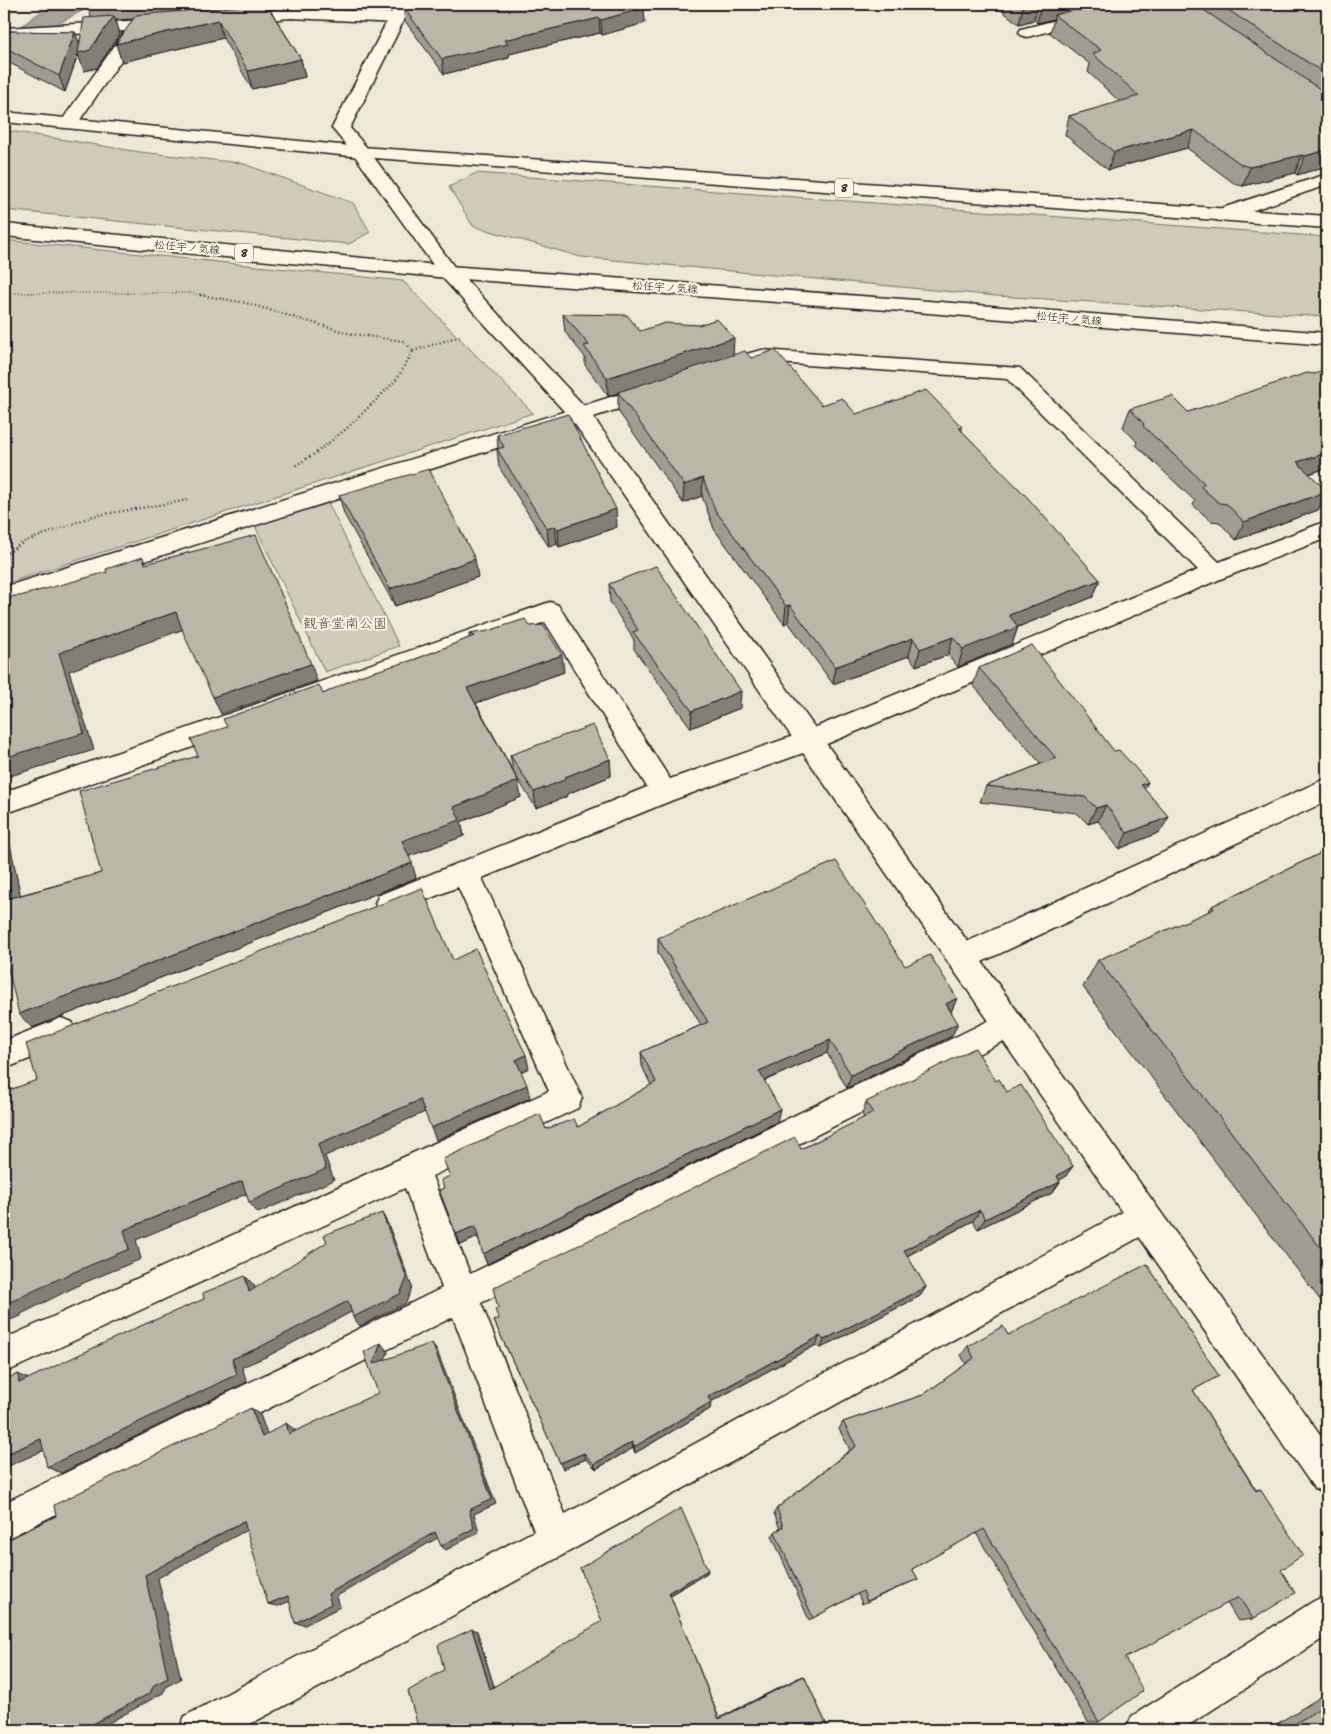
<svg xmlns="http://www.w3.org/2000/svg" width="1331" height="1734" viewBox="0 0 1331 1734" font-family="Kalam,'Klee One',sans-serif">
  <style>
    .green { fill: #cfcabd; stroke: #76736c }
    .water { fill: #a7a299; stroke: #6f6c67 }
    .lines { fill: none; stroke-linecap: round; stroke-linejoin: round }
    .minor-casing { stroke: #1c1c1c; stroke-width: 3 }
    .tertiary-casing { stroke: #1c1c1c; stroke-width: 3 }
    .primary-casing { stroke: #1c1c1c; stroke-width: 3 }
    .path-far1 { stroke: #1c1c1c; stroke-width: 2; stroke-dasharray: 0.5 2.5; stroke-linecap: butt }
    .path { stroke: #1c1c1c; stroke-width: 2.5; stroke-dasharray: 1 3; stroke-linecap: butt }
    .minor { fill: #fcf5e5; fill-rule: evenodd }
    .tertiary { fill: #fcf5e5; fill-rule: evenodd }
    .primary { fill: #fcf5e5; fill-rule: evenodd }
    .wall { fill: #a09d92; stroke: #1c1c1c }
    .shaded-wall { fill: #827f77; stroke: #1c1c1c }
    .building { fill: #bab6aa; stroke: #1c1c1c }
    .labels { text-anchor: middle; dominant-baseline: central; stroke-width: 4; stroke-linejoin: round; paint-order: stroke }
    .far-street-label { font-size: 11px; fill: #1c1c1c; stroke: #fcf5e5 }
    .shield { fill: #fcf5e5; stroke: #5f5d58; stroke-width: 1 }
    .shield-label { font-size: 12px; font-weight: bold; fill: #1c1c1c }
    .park-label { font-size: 14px; fill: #52504c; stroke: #fcf5e5 }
  </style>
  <rect width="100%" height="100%" fill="#eee8d9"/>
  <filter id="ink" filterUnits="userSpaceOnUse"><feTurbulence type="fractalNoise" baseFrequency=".02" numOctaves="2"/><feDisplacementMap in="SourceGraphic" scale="10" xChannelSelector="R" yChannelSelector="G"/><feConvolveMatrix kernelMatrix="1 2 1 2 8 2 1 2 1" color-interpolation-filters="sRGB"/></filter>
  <g filter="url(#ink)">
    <path class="green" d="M4,130L140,152L241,163L353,203L370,232L349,244L4,210Z
      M476,173L1327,237V317L997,296L581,257L473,226L449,187Z
      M4,240L403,281L533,413L4,584Z
      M328,503L399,646L325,672L254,524Z"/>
    <path class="water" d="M56,4H96C62,20 33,38 4,62V40L36,15Z"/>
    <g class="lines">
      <defs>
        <path id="minor" d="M1119,4H1145L1143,7L1027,37L1021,35L1019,32L1021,29Z
          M291,8L397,13L403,15L405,18L403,21L397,23L291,18L235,23L229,21L227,18L229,15L235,13Z
          M164,19L170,21L172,24L170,27L142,30L75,127L69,128L63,127L60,123L125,31L4,38V28Z
          M1327,174V185L1227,219L1220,221L1213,219L1211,215L1213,211Z
          M762,350L1020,368L1219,562L1327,521V538L1223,578L817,748L673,800L482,878L582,1098L578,1108L432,1176L470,1274L998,1016L1008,1012L1018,1016L1023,1025L1018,1034L481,1303L565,1514L1134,1206L1145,1201L1156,1206L1161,1217L1156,1228L434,1626L239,1730H179L185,1716L534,1531L453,1317L4,1540V1503L442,1288L405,1188L4,1373V1339L549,1091L458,887L389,915L379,911L375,903L379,895L647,787L545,622L4,814V792L550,602L558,605L670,779L799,734L1198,570L1007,379L763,362L745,367L738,366L735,361L738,356Z
          M652,384L659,386L662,391L659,396L4,606V587Z
          M1327,778V801L971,967L961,971L951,967L947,958L951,949Z
          M61,1018L72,1022L76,1032L72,1042L4,1069V1041Z
          M1327,1595V1636L1181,1730H1126L1132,1716L1314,1601Z"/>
        <path id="tertiary" d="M396,4H412L350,128L367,148L455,268L588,410L1327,1445V1493L1314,1488L998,1034L572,420L441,276L355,156L332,128Z"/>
        <path id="primary" d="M4,112L361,147L1327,216V228L361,157L4,122Z
          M4,224L448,266L916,300L1327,333V345L916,312L448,278L4,236Z"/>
      </defs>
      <use href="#minor" class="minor-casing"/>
      <use href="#tertiary" class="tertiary-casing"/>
      <use href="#primary" class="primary-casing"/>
      <path class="path-far1" d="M4,293H191L207,296"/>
      <path class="path" d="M200,295L246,303L351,334L404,341L413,351L397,379L371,405L346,429L316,453L293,467
        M413,351L460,336
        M4,555L24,542L93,516L188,500"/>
      <use href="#minor" class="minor"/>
      <use href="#tertiary" class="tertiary"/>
      <use href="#primary" class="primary"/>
    </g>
    <path class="wall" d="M89,4H297L269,8L301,59L305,77L252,89L223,38L122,62L116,44L134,19L116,20L120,34L97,68L84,71L78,54L65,92L4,60V31L75,32L79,43L91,17L88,8Z
      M640,4L645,23L602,35L600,33L509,54V58L444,74L405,21L403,7Z
      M993,4H1327V166L1297,175L1295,173L1243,186L1235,184L1187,148L1108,170L1065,135L1069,116L1120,102L1088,72L1090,64L1050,33L1054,19L1037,23L1034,20L1019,24Z
      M563,314L640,331L733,355L751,358L822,405L856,414L962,427V431L1100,580L1093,597L1018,627L1012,644L958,667L948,655L916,666L909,656L833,684L788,622L784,624L714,529L702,496L683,503L618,411V393L608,396L585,365V357L565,332Z
      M1327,369V468L1309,474L1327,491V492L1318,510L1236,540L1219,522L1211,521L1193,505L1195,501L1136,445L1137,442L1123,427L1130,409L1188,412L1315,374Z
      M497,435L617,527L559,547L557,544L549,547L499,467L497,449H498Z
      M339,495L478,577L395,606L344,514Z
      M609,584L740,708L691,728L634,649V640L610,602Z
      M469,634L564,672L476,703L513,771L510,755L610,759L611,776L567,794L566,797L536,808L514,773L521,797L461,822L464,836L409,856L416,878L32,1028L4,951V815L20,895L101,873L198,756L227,727L323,694L416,659L469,638Z
      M979,668L1144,789L1160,832L1119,849L1098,821L1088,824L1077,813L980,802L986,786L1041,764L973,685Z
      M1327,850V1303L1324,1305L1083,987L1098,960L1208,912L1212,906Z
      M658,938L905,966L957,998L951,1012L952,1036L847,1088L827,1053L764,1081L777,1122L487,1264L483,1254L478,1237L461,1245L456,1234L444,1188L546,1129L578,1127L651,1085L642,1066L641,1052L701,1025L658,953Z
      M996,1081L1007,1092L1073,1166L1065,1177L1059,1180L1060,1182L1052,1193L978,1229L973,1221L907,1256L926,1287L920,1296L821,1348L816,1345L711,1402L710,1409L635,1453L633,1448L596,1469L586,1459L563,1469L494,1321L499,1319L801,1149L864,1118L862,1114L866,1102Z
      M1008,1335L1206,1383L1193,1390L1256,1490L1260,1489L1281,1570L1253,1619L1238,1621L1227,1603L1125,1658L1099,1722H1088L976,1533L912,1569L918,1579L862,1604L858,1594L809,1620L772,1536L775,1532L780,1529L774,1513L777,1508L850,1450L839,1429L843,1422L923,1395L966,1364L961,1355L968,1346Z
      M708,1570L707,1573L670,1595L719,1718L800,1677L804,1676L829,1730H419L444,1670L472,1629L477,1631L494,1687Z
      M1327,1693V1730H1267Z"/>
    <path class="shaded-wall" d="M276,4H297L277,7Z
      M1032,4H1038L1034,20L1019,24L1023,6Z
      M1046,4H1112L1054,15V19L1037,23L1041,5Z
      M644,8L645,23L602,35L601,20Z
      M114,16L120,34L97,68L84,71L78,54L65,92L59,76L75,32L81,47Z
      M599,18L600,33L509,54V58L444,74L442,59L504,40Z
      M218,20L223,38L122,62L116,44Z
      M301,59L305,77L252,89L248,71Z
      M1194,130L1187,148L1108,170L1114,152Z
      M1327,150V166L1297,175L1305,156Z
      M1302,155L1295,173L1243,186L1250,167Z
      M734,338L733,357L608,396L607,378Z
      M1327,453V468L1288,480L1297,462Z
      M703,478L702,496L683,503L684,485Z
      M1327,491L1318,510L1236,540L1244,522Z
      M616,509L617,527L559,547L558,529Z
      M555,526L557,544L549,547L547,529Z
      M475,559L478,577L395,606L390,589Z
      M1100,580L1093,597L1018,627L1012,644L958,667L963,649L1009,615Z
      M790,605L788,622L784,624L786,606Z
      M176,612L184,629L69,671L94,750L4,778V758L59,653Z
      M953,637L948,655L916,666L920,649Z
      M913,638L909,656L833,684L835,667Z
      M562,655L564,672L471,705L467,688Z
      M311,664L317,681L221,714L213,697Z
      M741,691L740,708L691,728L692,711Z
      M610,759L611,776L567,794L566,797L536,808L534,792L565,777Z
      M518,781L521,797L461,822L464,836L407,857L402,841L454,807Z
      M1148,782L1140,798L1141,785Z
      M1106,805L1098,821L1088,824L1096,808Z
      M4,815L24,912L7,899L4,858Z
      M1169,817L1160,832L1119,849L1127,833Z
      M412,863L416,878L32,1028L19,1014Z
      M957,998L951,1012L946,1004Z
      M958,1023L952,1036L847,1088L851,1075Z
      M830,1040L827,1053L757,1084L759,1071Z
      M526,1055L529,1068L519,1073L516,1060Z
      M527,1085L530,1098L436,1140L431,1128Z
      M420,1100L425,1112L325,1156L334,1180L258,1213L249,1202L318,1144Z
      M780,1109L777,1122L487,1264L483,1254Z
      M1073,1166L1065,1177L1049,1187L1057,1176Z
      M242,1181L251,1192L136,1240L141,1259L81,1284L21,1314V1316L4,1322V1308L6,1304L124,1230Z
      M1060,1182L1052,1193L978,1229L985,1219Z
      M980,1210L973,1221L899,1260L904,1250Z
      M382,1213L388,1224L412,1287L406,1303L360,1326L353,1317Z
      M475,1226L479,1236L461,1245L456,1234Z
      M245,1276L254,1285L258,1301L249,1292Z
      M926,1287L920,1296L821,1348L824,1340Z
      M348,1301L355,1310L268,1356L242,1367L247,1382L61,1473L47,1467L232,1359Z
      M820,1336L816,1345L707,1404L708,1397Z
      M381,1343L388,1352L380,1372L373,1364Z
      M432,1343L437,1351L496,1504L474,1514L479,1532L446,1550L441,1546L469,1510Z
      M18,1374L33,1381L19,1383Z
      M711,1402L710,1409L635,1453L634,1447Z
      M251,1408L260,1415L271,1443L262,1437Z
      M286,1423L295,1430L297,1440L289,1434Z
      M41,1439L56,1445L4,1468V1455Z
      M632,1442L633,1448L596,1469L594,1464Z
      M584,1453L586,1459L563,1469L560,1463Z
      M244,1521L254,1526L158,1578L181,1679L167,1686L163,1693L96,1730H82L145,1575Z
      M435,1532L441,1536L337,1596L340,1607L305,1625L295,1623L328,1594Z
      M708,1570L707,1573L669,1595V1592Z
      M288,1596L298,1598L278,1606L268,1604Z
      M472,1629L477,1631L495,1690L490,1689Z"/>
    <path class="building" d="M89,4H137L88,8Z
      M266,4L301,59L248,71L218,20L116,44L136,15Z
      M405,4H640L644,8L601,20L599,18L504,40L508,44L442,59L403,7Z
      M1020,4H1032L1023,6Z
      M1098,4H1195L1327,94V150L1305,156L1302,155L1250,167L1242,165L1194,130L1114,152L1069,116L1139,96L1093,54L1101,50L1054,15Z
      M1219,4H1327V75Z
      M114,16L90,50L78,53L84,18Z
      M4,31L75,32L59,76L4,47Z
      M563,314L627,315L640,331L665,323L699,325L717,319L734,338L607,378L584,346L589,345Z
      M775,350L822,405L842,398L856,414L926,390L962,427L959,428L1027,497L1100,580L1009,615L1018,627L963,649L953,637L920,649L913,638L835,667L790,605L786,606L715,510L703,478L684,485L618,392L745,351L751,358Z
      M1327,369V453L1297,462L1327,491L1244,522L1227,504L1219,503L1201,487L1204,483L1143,426L1144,424L1130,409L1172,396L1188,412L1307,373L1315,374Z
      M568,414L616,509L558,529L555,526L547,529L497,449L504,447L497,435Z
      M429,469L475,559L390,589L339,495Z
      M256,535L311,664L213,697L185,637L176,612L59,653L84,733L4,758V609L12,596H20L107,572L106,569L143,557L145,564Z
      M656,566L741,691L692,711L633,632L638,630L609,584Z
      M525,619L530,626L543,625L562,655L467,688L518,781L454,807L460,820L402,841L412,863L19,1014L4,951V858L12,897L7,899L101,873L79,791L198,756L191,739L227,727L223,719L319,685L323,694L359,676L416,659L474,636L469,634L488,631Z
      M1032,645L1114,751L1119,750L1148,782L1141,785L1169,817L1127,833L1106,805L1096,808L1085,797L986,786L1056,758L979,668Z
      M593,725L610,759L565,777L564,780L534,792L510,755Z
      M1327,850V1256L1098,960L1214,909L1212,906Z
      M836,861L905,966L930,955L957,998L946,1004L958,1023L851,1075L830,1040L759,1071L780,1109L483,1254L475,1226L456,1234L439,1190L444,1188L441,1180L450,1176L443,1159L540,1114L546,1129L574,1119L578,1127L656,1082L641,1052L708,1022L658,938Z
      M422,888L453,960L476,949L503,1010L504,1009L526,1055L516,1060L527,1085L431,1128L420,1100L318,1144L326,1169L249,1202L242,1181L124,1230L129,1249L67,1275L6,1304L7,1307L4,1308V1092L37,1080L26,1044Z
      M975,1048L996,1081L999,1079L1007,1092L1021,1085L1073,1166L1057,1176L1060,1182L985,1219L980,1210L904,1250L926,1287L824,1340L820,1336L708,1397L711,1402L634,1447L632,1442L594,1464L584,1453L560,1463L494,1321L499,1319L495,1310L498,1308L493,1288L795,1137L801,1149L873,1113L866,1102Z
      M382,1213L407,1278L400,1294L353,1317L348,1301L258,1348L232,1359L237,1374L47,1467L41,1439L4,1455V1380L18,1374L19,1383L138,1327L204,1299L203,1293L245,1276L249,1292L327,1242L324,1235Z
      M1147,1264L1219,1376L1193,1390L1256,1491L1260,1489L1303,1555L1281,1570L1295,1593L1253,1619L1239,1597L1125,1658L1143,1691L1099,1722L984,1529L912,1569L918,1579L867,1601L863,1591L813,1618L775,1532L783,1527L777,1508L856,1446L843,1422L923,1395L974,1358L968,1346L1003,1326L1008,1335Z
      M381,1343L373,1364L432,1343L492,1499L469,1510L474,1528L441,1546L435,1532L328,1594L331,1604L295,1623L288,1596L268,1604L244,1521L145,1575L168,1678L154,1685L150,1693L82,1730H10L4,1698V1550L6,1549L5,1541L56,1516L54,1505L251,1408L262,1437L286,1423L289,1434L378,1393L364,1352Z
      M681,1508L708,1570L669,1592L719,1719L804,1676L829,1730H419L408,1691L444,1670L438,1645L472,1629L490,1689L602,1621L580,1568Z
      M1327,1704V1730H1285Z"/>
  </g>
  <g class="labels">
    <g class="far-street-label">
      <text transform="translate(187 248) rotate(5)">松任宇ノ気線</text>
      <text transform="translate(665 288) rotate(4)">松任宇ノ気線</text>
      <text transform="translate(1069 319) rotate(5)">松任宇ノ気線</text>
    </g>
    <g class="shield">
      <rect x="835" y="178.5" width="18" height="19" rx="4"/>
      <rect x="235" y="243.5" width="18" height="19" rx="4"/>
    </g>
    <g class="shield-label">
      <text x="844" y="188">8</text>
      <text x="244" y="253">8</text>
    </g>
    <g class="park-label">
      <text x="345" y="624">観音堂南公園</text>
    </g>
  </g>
  <rect width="1331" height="1734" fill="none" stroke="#fcf5e5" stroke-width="20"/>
  <rect x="10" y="10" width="1311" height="1714" fill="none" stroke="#1c1c1c" stroke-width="2" filter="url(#ink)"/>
</svg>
